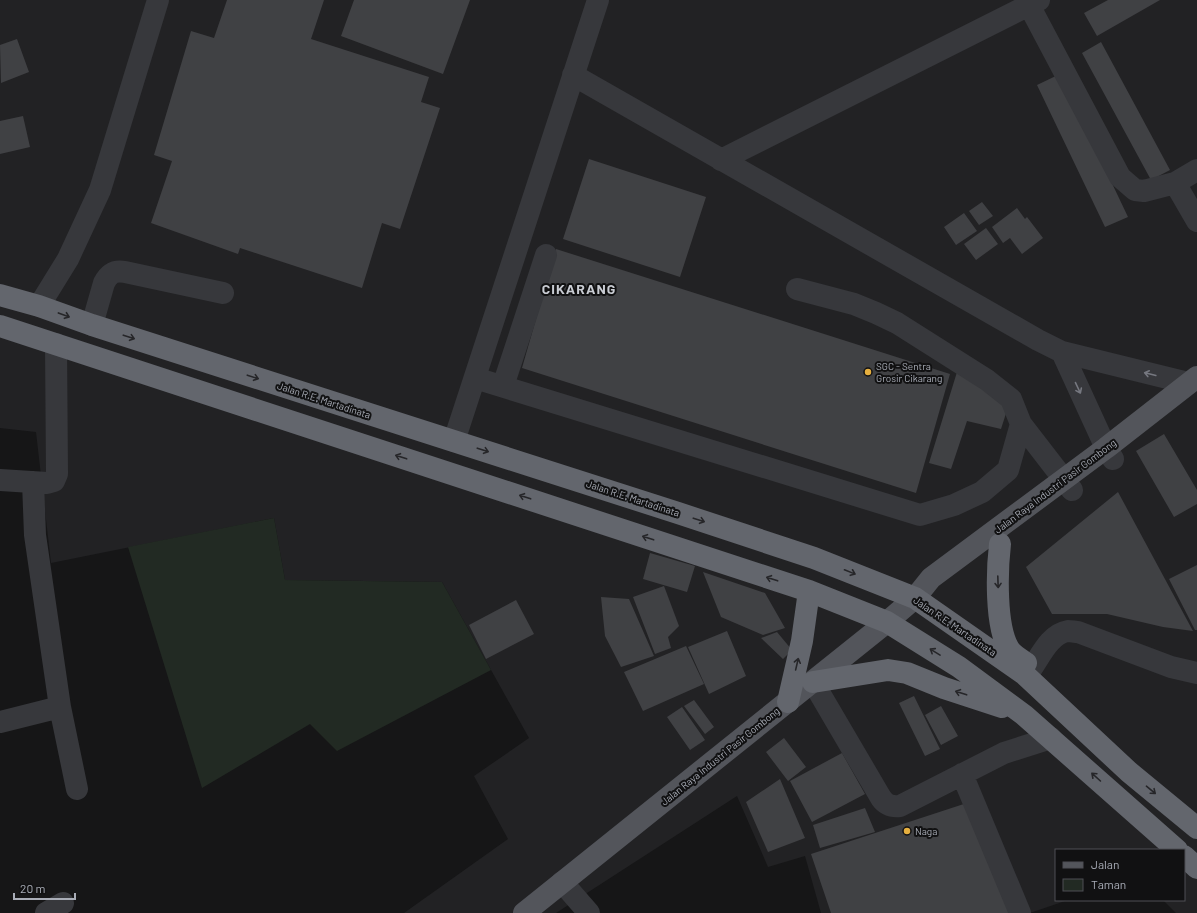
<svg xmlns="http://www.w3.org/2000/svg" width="1197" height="913" viewBox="0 0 1197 913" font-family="Barlow,sans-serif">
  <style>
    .built { fill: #222224 }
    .green { fill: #222a23 }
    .building { fill: #404144 }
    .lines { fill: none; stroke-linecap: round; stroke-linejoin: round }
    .minor { stroke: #37383c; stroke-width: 22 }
    .major { stroke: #53555b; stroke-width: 22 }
    .highway { stroke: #63666d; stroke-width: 22 }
    .oneway { stroke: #262629 }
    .oneway2 { stroke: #767880 }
    .poi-dot { fill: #e6af3f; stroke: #111112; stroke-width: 1.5 }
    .labels { text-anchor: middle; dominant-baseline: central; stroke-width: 4; stroke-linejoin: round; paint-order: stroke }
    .poi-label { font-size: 10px; fill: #a9adb7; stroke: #111112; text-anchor: start }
    .street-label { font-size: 10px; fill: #a9adb7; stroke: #111112 }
    .district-label { font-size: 14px; font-weight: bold; letter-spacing: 1px; fill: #c9ccd3; stroke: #111112 }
  </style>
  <rect width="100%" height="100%" fill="#161617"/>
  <path class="built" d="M0,0H1197V913H1176L1163,900H1184V850H1056V900H1068L1030,913H821L805,856L768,867L737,796L556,913H404L508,839L474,776L529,738L442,582L285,580L274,518L51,563L36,432L0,428Z"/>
  <path class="green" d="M274,518L285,580L442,582L491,670L337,751L310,724L202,788L128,547Z"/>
  <path class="building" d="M227,0H324L311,39L429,77L421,102L440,108L400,229L382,223L362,288L240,248L238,254L151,223L172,161L154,155L191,31L214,38Z
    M354,0H470L443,74L341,36Z
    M1108,0H1160L1097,36L1084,13Z
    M17,39L29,72L1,83L0,45Z
    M1101,42L1170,170L1151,180L1082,53Z
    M1060,74L1128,217L1105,227L1037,85Z
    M23,116L30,147L0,154V121Z
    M589,159L706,197L680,277L563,239Z
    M982,202L993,216L979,225L969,211Z
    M1017,208L1025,219L1027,217L1043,238L1022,254L1010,238L1003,243L992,227Z
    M964,213L977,231L956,245L944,227Z
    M986,228L998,244L976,260L964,244Z
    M556,249L950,374L916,493L522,368Z
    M957,372L1010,401L1001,429L967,421L951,469L929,463Z
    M1164,434L1197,490V504L1174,517L1136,451Z
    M1118,492L1193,631L1163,627L1107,614H1052L1026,567Z
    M650,553L695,566L687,592L643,579Z
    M1197,565V630H1195L1169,579Z
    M703,572L765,593L785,628L763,635L721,617Z
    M664,586L679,626L668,637L671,648L655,654L633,597Z
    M601,597L629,599L654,656L621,667L605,636Z
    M516,600L534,634L486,659L469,625Z
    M727,631L746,676L709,694L688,647Z
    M777,632L792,650L783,659L761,638Z
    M686,646L704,684L643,711L624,672Z
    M914,696L940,749L925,756L899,703Z
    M694,700L714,727L705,734L684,706Z
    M941,706L958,736L941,745L925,715Z
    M682,707L705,740L690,750L667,717Z
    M784,738L806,767L788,781L766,752Z
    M842,753L865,794L812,822L790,781Z
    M780,779L805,838L768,852L746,802Z
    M973,801L1010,913H831L811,854Z
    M865,808L875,832L820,848L813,825Z"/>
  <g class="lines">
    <path class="minor" d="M1029,5L1120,177L1135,190L1144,191L1175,183
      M573,75L1038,340L1062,352L1188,383
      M721,160L1039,0
      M1197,170L1175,183L1197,221
      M797,289L854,304L876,313L897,323L987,380L1011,399L1021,424L1072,490
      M39,306L68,259L100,190L158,0
      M92,325L104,283C109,273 115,270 125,272L223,293
      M1062,352L1106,448L1113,459
      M475,378L920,515L954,505L982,492L1008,470L1021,424
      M503,386L546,255
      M454,441L598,0
      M0,480L47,483L54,481L57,474L56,344
      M33,482L35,535L60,707L77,789
      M1032,668C1041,655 1050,634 1068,631C1071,631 1075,632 1078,632L1171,667L1197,673
      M813,682L881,798C886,805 891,807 900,806L1004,753L1051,738
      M0,722L60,707
      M962,774L1020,913
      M562,882L589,913
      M46,913L63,903"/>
    <path class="major" d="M524,913L887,622L915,598L931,578L1106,448L1197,377"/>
    <path class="highway" d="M0,295L39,306L92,325L678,513L814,558L915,598L1024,674L1129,772L1197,828
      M0,326L809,591L887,622L959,667L1024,715L1177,850
      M1000,544C997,570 995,626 1009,649C1012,654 1020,659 1026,663
      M813,682L888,670L907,673L944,688L1002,707
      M788,702L802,641L809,591
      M1184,856L1197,868"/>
  </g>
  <defs><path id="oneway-shaft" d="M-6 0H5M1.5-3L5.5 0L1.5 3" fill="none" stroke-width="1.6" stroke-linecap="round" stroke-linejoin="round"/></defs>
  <g class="oneway">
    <use href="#oneway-shaft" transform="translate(64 315) rotate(20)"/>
    <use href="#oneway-shaft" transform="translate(129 337) rotate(18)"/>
    <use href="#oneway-shaft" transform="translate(253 377) rotate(18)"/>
    <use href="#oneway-shaft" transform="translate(483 450) rotate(18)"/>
    <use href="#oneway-shaft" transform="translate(401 457) rotate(-162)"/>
    <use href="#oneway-shaft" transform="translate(525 497) rotate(-162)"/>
    <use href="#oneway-shaft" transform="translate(699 520) rotate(18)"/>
    <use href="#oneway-shaft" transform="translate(648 538) rotate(-162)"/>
    <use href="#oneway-shaft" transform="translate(850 572) rotate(22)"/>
    <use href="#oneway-shaft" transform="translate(772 579) rotate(-162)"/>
    <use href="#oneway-shaft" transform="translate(998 582) rotate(88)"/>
    <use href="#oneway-shaft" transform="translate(935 652) rotate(-148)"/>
    <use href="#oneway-shaft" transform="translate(797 664) rotate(-77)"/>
    <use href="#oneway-shaft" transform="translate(961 693) rotate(-162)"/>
    <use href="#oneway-shaft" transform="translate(1096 777) rotate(-138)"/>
    <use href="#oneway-shaft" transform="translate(1151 790) rotate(40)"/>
  </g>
  <g class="oneway2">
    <use href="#oneway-shaft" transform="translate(1150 374) rotate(-166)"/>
    <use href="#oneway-shaft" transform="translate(1078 388) rotate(65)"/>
  </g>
  <g class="poi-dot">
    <circle cx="868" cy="372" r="4"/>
    <circle cx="907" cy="831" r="4"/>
  </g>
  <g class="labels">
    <g class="poi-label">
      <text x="876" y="366">SGC - Sentra<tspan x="876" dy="12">Grosir Cikarang</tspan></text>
      <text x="915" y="831">Naga</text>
    </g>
    <g class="street-label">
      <text transform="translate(324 400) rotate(18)">Jalan R.E. Martadinata</text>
      <text transform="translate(1055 486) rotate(-37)">Jalan Raya Industri Pasir Gombong</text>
      <text transform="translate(633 498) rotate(18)">Jalan R.E. Martadinata</text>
      <text transform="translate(955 626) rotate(34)">Jalan R.E. Martadinata</text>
      <text transform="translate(720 756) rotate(-39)">Jalan Raya Industri Pasir Gombong</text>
    </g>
    <g class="district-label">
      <text x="579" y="288">CIKARANG</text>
    </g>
  </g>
  <rect x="1055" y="849" width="130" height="52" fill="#111112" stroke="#4e4f54"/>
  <rect x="1063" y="862" width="20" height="6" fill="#53555b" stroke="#4e4f54"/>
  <text x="1091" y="869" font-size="12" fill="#a9adb7">Jalan</text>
  <rect x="1063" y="879" width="20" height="12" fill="#222a23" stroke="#4e4f54"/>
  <text x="1091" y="889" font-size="12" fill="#a9adb7">Taman</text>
  <path d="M14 893v6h61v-6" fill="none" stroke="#a9adb7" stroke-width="2"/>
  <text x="20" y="893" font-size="12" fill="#a9adb7" stroke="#111112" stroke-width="3" paint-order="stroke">20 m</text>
</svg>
